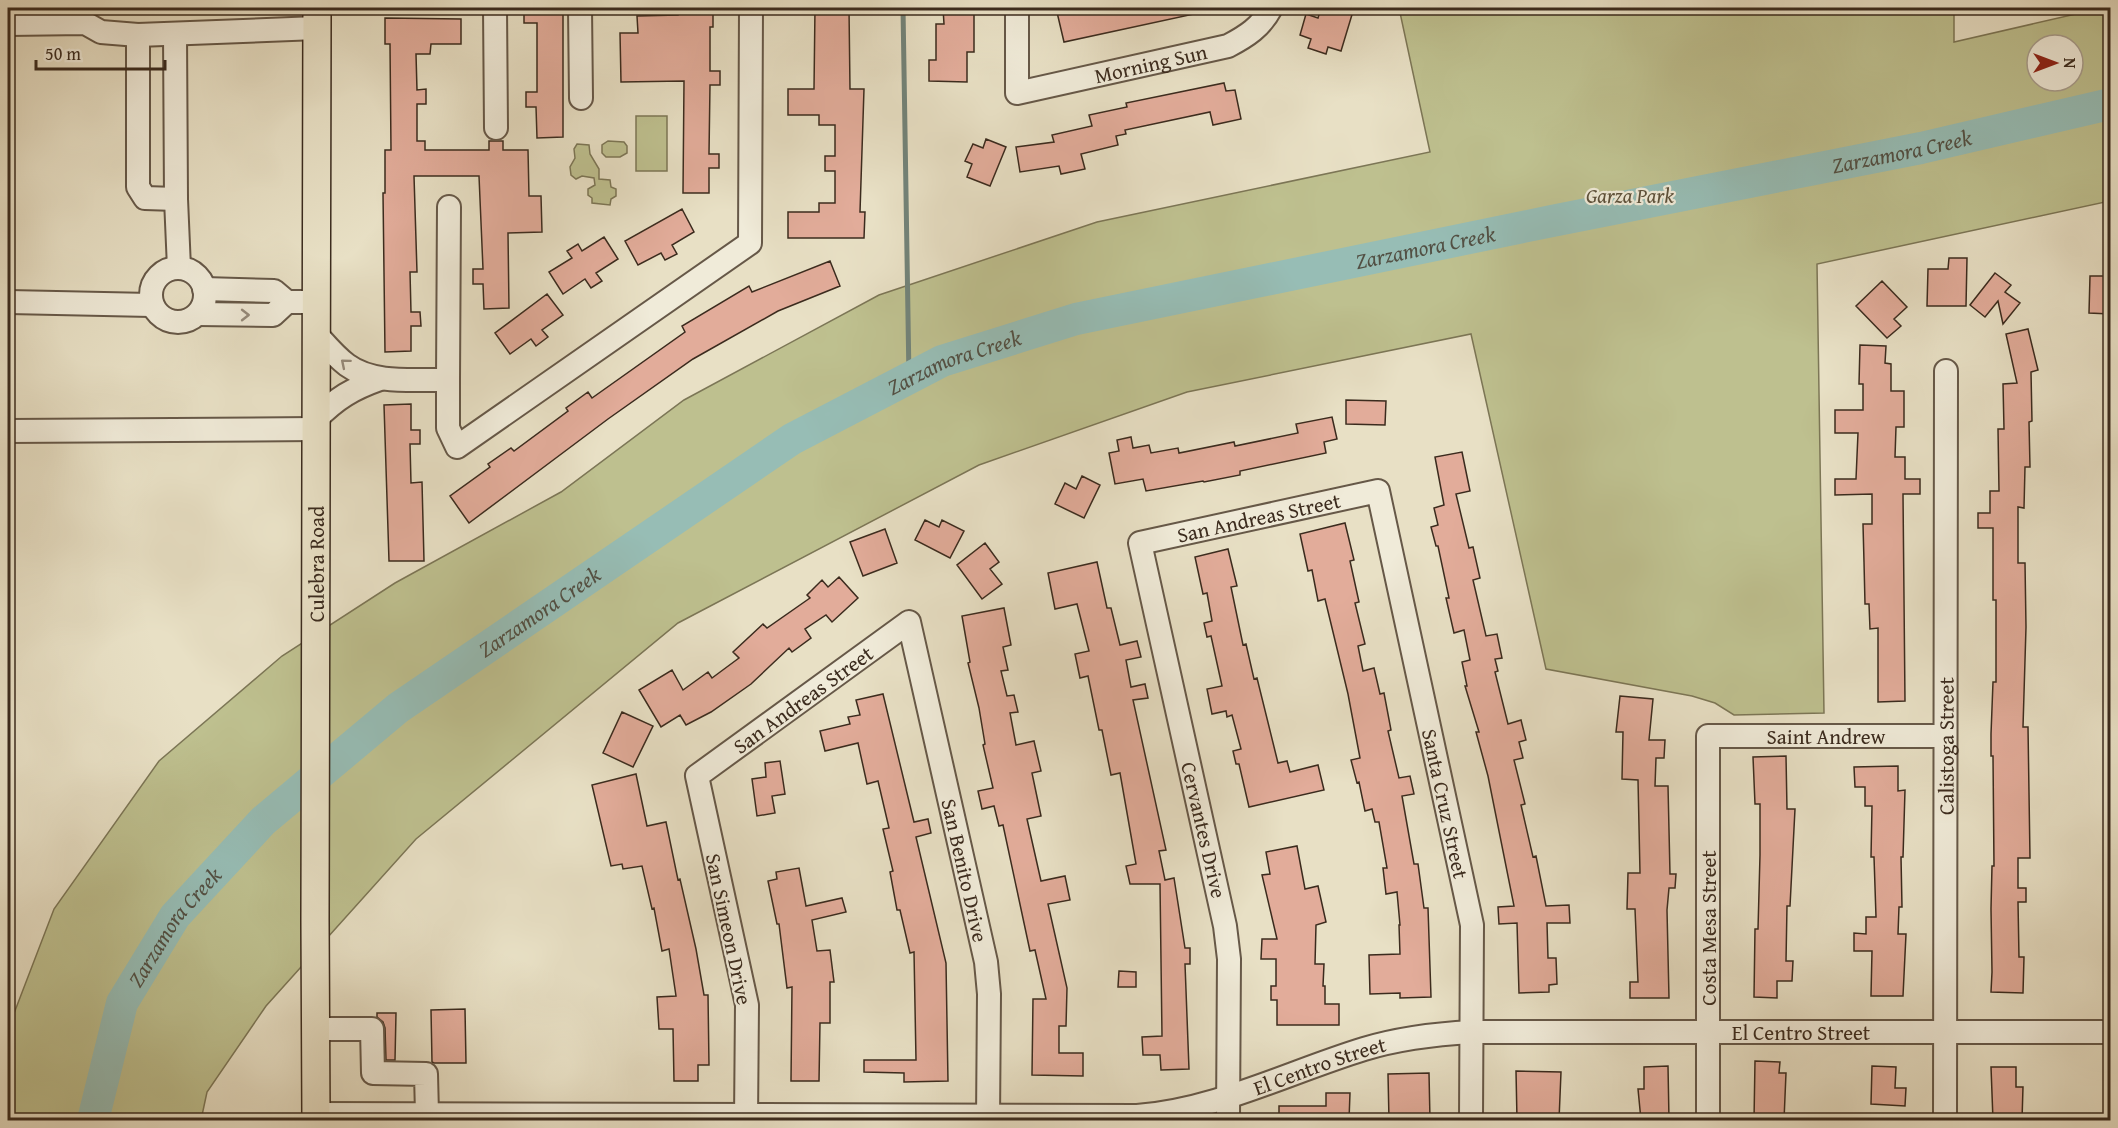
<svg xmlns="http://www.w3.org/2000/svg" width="2118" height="1128" viewBox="0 0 2118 1128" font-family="'Gentium Book Plus',serif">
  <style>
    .green { fill: #bec08f; stroke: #7c7656; stroke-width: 1.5; fill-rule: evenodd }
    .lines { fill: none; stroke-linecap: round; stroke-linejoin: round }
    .stream { stroke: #728379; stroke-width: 5 }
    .river { stroke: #97bdb5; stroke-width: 32 }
    .building { fill: #e2ac9a; stroke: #3b2b1e; stroke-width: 1.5 }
    .minor-casing { stroke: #665848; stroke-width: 26 }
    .major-casing { stroke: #3b2b1e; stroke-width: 30 }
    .minor { stroke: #f0ebd9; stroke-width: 22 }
    .major { stroke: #e8e0c5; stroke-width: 27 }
    .oneway { stroke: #968b7c }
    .labels { text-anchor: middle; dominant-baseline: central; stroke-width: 4.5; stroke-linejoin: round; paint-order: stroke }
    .street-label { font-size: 21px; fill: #3b2b1e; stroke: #f0ebd9 }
    .park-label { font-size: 21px; font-style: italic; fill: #5c503a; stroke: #f0ebd9 }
    .water-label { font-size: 22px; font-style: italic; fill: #525044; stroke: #f0ebd9 }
  </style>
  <rect width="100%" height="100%" fill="#e8e0c5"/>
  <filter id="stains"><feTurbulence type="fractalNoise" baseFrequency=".00333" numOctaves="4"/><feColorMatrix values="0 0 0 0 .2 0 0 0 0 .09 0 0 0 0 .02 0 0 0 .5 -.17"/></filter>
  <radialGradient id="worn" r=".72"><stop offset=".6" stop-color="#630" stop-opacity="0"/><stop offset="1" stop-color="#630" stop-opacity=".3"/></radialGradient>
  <path class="green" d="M1399,8H1954V42L2102,8H2110V201L1817,264L1824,713L1734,715L1715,703L1692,696L1546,669L1471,334L1187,392L979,465L678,623L416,839L266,1006L207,1092L201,1120H8V1029L54,909L159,761L282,656L395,583L561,492L684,400L879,295L1097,222L1430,152ZM2037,45H2073V81H2037Z
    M636,116H667V171H636Z
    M608,141L624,142L627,146V153L620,157H606L602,153V145Z
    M577,144L589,145L590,154L599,169V179L610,180L611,187L616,189V196L611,199L610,205L592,203V198L588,195V189L595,185L594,178L582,176L576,179L571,175L570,167L575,158L574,149Z"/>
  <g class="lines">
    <path class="stream" d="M903,8L909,378"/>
    <path class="river" id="s1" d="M93,1120L122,1003L175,916L263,821L398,708L792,439L942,361L1076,319L1552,221L1921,148L2110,104"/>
  </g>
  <path class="building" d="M538,8H563V137L537,138L536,107H526V92H537V23H524V9H538Z
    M678,8H713V27H710V71H720V85H710L709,154H719V168H709V193H683L684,81L621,82L620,33H638L637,16L678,15Z
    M815,8H849L850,89H864L860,212H865L864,238H788V212H819V203H835V171H825V156H835V125H819V115H788V89H814Z
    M943,8H974V52H967V82L929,81V60H936V24H944Z
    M1056,8H1089L1090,12L1110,8H1193L1194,14L1064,42Z
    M1321,8H1354L1341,51L1328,47L1326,54L1308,48L1311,39L1300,35L1306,14L1318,18Z
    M385,18L461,19V44H431L430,54H416L417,90L426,89V104H417V141H425V150H489V141H503V150H528L529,196H541L542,232L508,233L509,308L484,309L483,284H473V269H483L479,176H414L417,272H410L411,312H420L421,326H411V351L385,352L383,193H385V150H391L390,44H385Z
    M1224,83L1226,91L1235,90L1241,119L1213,125L1210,112L1125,130L1126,134L1116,136L1118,145L1081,154L1085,169L1061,174L1059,166L1020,172L1016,147L1054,142L1052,135L1092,126L1089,115L1127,107L1126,103Z
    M986,139L1006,147L990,186L967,177L972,164L965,161L973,144L983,148Z
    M682,209L694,232L672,245L677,254L665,260L661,253L638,265L625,241Z
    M604,237L618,259L596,273L602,281L591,288L585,279L563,294L549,272L572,258L567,251L578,244L582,251Z
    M1949,258H1967L1966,306H1927L1928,269H1948Z
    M830,261L840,286L778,311L693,359L608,419L469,523L450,496L490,467L488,464L511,448L514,451L568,411L566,408L588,392L592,398L685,332L682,326L749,286L752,292Z
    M1995,273L2011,285L2005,292L2020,303L2003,324L1998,301L1985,317L1970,305Z
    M2090,276H2110V314L2089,313Z
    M1882,281L1907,307L1894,319L1901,326L1887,338L1856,306Z
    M547,294L563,315L542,330L548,337L536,346L531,339L510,354L495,333Z
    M2028,329L2038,370L2031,372L2032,421L2029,422L2030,467H2025L2024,508L2018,507V563H2025L2026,627L2023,727H2028L2030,858H2018V888H2026V902H2018L2019,957H2024L2023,993L1991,992L1992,972L1991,909L1992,866H1994L1993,756H1991V734L1993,682H1996V600H1993V528H1978V513H1990V491H1999L1998,429H2004L2003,384L2017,383L2006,334Z
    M1860,345L1886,346L1885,363L1891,364V391H1904V427H1896L1895,457H1905V479H1920V494H1903L1905,701L1878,702V628L1870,629L1869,604H1865L1864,562L1863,524H1872V494L1835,495V479H1856L1858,433H1835V410H1863V384H1859Z
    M1346,400L1386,401L1385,425L1346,424Z
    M411,404V430H420V444H410L411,483L422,482L424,561H389L384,405Z
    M1332,417L1337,439L1324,442L1326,453L1240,471V475L1204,482L1203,481L1146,491L1143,479L1115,484L1109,453L1119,451L1117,440L1131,437L1133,448L1149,445L1151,453L1178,448L1179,453L1234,442L1235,446L1298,433L1296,424Z
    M1462,452L1470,491L1456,494L1469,548L1473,547L1480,578L1473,580L1486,636L1497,634L1502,658L1495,659L1498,671L1495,672L1508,724L1521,720L1526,740L1519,742L1523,758L1514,760L1525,804L1521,805L1533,857L1536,856L1546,906L1569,905L1570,923H1547L1548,958H1556L1557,984L1549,985V992L1519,993L1517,923L1499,924L1498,907L1514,906L1488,776L1476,732H1479L1465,686H1467L1462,662L1470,660L1464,630L1454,633L1446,598H1449L1438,546H1436L1431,527L1438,525L1434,508L1444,505L1435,457Z
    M1082,476L1100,485L1084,518L1055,504L1065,483L1076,489Z
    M925,520L939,527L942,520L964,531L950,558L915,540Z
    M1345,523L1354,560L1350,561L1359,602L1355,603L1365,644L1358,646L1363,671L1374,668L1380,694L1384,693L1391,730L1388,731L1399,778L1410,776L1414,794L1402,796L1414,864H1418L1424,908H1428L1431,997L1400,998V993L1370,994L1369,955L1400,954L1399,925H1400L1397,892L1386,894L1383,868H1387L1379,822H1375L1372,809L1365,811L1359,782L1357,783L1351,760L1360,758L1348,694L1325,599L1318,601L1312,570L1308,571L1300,534Z
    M885,529L897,563L863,576L850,542Z
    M985,543L999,562L990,569L1002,584L982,599L957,565Z
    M1228,549L1237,586L1231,587L1243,645L1246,644L1254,679L1257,678L1278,763L1287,761L1290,772L1318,765L1324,790L1249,807L1239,764H1236L1233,751L1241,749L1232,715L1227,717L1226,711L1212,714L1207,689L1222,686L1211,636L1207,637L1204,623L1212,621L1207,593L1203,594L1195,557Z
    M1097,562L1107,608H1111L1120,645L1137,641L1141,657L1126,660L1131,687L1145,684L1148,698L1133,700L1166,850L1159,851L1165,880L1174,878L1185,948H1190V964H1185L1189,1069L1161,1070L1160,1055H1143L1142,1037L1162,1036L1160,884H1130L1126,866L1136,864L1120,773L1111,775L1102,730H1099L1088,676L1080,678L1075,654L1089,651L1077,604L1055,609L1048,573Z
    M839,577L858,598L832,622L826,615L805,629L811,638L792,652L789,648L751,684L711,712L686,725L680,715L661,727L639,690L672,670L683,690L708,672L712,678L739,658L733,652L763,624L767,628L810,598L807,595L822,580L828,587Z
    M1004,608L1011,645L1003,647L1008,670L1001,671L1007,696L1014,695L1018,712L1010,713L1016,745L1034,741L1041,771L1032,773L1041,816L1027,819L1041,881L1065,876L1070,900L1048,904L1067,988L1066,1026H1059V1053H1083V1076L1032,1075L1033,999H1046L1035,950L1030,951L1003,825L999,826L994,806L982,809L978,791L993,788L983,745L985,744L979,708L968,663L970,662L962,616Z
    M883,694L914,822L928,819L931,833L916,837L946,963L948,1081L904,1082V1073L864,1072V1060H916L914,952L910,953L900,910H897L890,872L893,871L883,829L889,828L878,781L867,784L858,743L825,751L820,731L850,724L848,717L860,715L856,700Z
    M1620,696L1653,699L1649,740H1665L1664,758H1656L1655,786H1668L1670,874H1676L1675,888H1669L1667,910L1669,998H1630V982H1638L1635,909H1627L1628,873H1640L1638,780L1622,779L1623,732H1616Z
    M622,712L653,726L633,767L603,753Z
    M1786,756L1787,809H1795L1790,906H1787L1786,961H1793L1792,981H1777V998L1754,997L1755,929H1758L1760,855V804H1755L1753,757Z
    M780,761L785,794L772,796L775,813L757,816L752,779L766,777L765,763Z
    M1898,766V791L1905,790L1903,857H1901L1902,907H1899L1898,934H1906L1903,996H1871L1872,951H1854V933L1866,934V917H1876L1874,857H1871L1872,806H1865V787H1855L1854,767Z
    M636,774L647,826L666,822L678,880L680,879L696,949L704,995H708L709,1065H698V1081H674L673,1029H659L657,997L676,996L669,949L662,951L654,908L652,909L642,866L623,869L622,864L611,866L592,785Z
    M1297,846L1305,889L1318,886L1326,922L1316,925L1315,964H1324L1323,986H1325V1004H1339V1025H1277V1000H1271V986H1276V959H1261L1262,939H1277L1262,875L1270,874L1266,852Z
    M799,868L806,906L842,898L846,912L812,920L817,951L830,950L834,982H830V1023H820L819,1081H791L792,987L787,988L779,924H777L768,881L777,879L776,872Z
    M1119,971L1136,972V987H1118Z
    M465,1009L466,1063H434L432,1062L431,1010Z
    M377,1013H396L395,1060H386L385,1028L383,1022L377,1017Z
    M1755,1061L1780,1062L1779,1073H1786L1784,1120H1754Z
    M1668,1066L1669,1120H1641L1638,1089H1644V1067Z
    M1872,1066L1896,1067L1895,1088H1906L1905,1106L1871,1104Z
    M1991,1067H2016V1087H2023L2022,1120H1993Z
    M1516,1071L1561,1072L1559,1120H1517Z
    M1429,1073L1430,1120H1389L1388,1074Z
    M1326,1093H1350L1349,1120H1279V1106H1326Z"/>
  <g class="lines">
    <defs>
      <g id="minor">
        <path d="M495,8L496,128"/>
        <path d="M580,8L581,98"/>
        <path id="s2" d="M1017,8V93L1228,46C1247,36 1261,27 1271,8"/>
        <path d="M8,24L85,23L101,32L138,35L317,28"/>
        <path d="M138,35V187L145,198L176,199L175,34"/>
        <path d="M176,199L179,268"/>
        <circle cx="178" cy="295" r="27"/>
        <path d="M204,289L274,291L287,302H317"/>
        <path d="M9,302L151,305"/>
        <path d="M198,314L273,315L287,302"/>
        <path d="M317,335C326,345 336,357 347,365C374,385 416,379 448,380V428L457,447L750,243L751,8"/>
        <path d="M448,380L449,207"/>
        <path d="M316,419C337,398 352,389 380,379"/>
        <path d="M8,431L316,429"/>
        <path d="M316,1029H372L373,1073L426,1074L427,1114"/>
        <path id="s3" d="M316,1114L1137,1116C1216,1110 1289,1072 1364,1049C1400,1038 1435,1034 1472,1032H2110"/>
        <path id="s4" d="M746,1120L747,1005L697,776L909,622L986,962L989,994L988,1120"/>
        <path id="s5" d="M1228,1120L1229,959L1225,926L1140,543L1378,491L1472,925L1471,1120"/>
        <path id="s6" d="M1708,1120V736H1945"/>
        <path id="s7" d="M1945,1120L1946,371"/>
      </g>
      <g id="major">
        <path id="s8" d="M316,1120L315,920L317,8"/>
      </g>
    </defs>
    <use href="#minor" class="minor-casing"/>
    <use href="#major" class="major-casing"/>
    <use href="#minor" class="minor"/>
    <use href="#major" class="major"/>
  </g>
  <defs><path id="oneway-chevron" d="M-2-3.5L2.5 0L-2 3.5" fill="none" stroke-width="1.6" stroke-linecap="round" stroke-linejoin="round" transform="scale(1.5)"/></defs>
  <g class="oneway">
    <use href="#oneway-chevron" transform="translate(245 315)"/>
    <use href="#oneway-chevron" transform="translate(345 363) rotate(-140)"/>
  </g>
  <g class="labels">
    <g class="street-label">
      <text stroke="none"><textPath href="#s2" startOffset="222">Morning Sun</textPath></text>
      <text stroke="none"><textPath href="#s5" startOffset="708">San Andreas Street</textPath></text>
      <text stroke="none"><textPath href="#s8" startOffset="556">Culebra Road</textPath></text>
      <text stroke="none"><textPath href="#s4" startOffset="480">San Andreas Street</textPath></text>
      <text stroke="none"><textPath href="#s6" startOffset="502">Saint Andrew</textPath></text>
      <text stroke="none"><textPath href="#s7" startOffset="374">Calistoga Street</textPath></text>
      <text stroke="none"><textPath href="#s5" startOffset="1150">Santa Cruz Street</textPath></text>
      <text transform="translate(1204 830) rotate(77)">Cervantes Drive</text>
      <text stroke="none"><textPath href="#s4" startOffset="866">San Benito Drive</textPath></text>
      <text transform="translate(1708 928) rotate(-90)">Costa Mesa Street</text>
      <text transform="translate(729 929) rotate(78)">San Simeon Drive</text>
      <text stroke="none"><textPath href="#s3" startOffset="1497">El Centro Street</textPath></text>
      <text stroke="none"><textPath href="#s3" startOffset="1011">El Centro Street</textPath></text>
    </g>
    <g class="park-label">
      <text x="1630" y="195">Garza Park</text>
    </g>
    <g class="water-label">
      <text stroke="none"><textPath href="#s1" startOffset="2157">Zarzamora Creek</textPath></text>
      <text stroke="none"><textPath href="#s1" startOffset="1671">Zarzamora Creek</textPath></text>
      <text stroke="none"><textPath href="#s1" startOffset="1185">Zarzamora Creek</textPath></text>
      <text stroke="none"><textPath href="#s1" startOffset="699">Zarzamora Creek</textPath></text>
      <text stroke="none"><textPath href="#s1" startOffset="213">Zarzamora Creek</textPath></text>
    </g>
  </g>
  <rect width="2118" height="1128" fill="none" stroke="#e8e0c5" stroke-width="30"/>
  <rect x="9" y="9" width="2100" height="1110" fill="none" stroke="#3b2b1e" stroke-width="3"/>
  <rect x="15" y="15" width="2088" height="1098" fill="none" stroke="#3b2b1e" stroke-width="1.5"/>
  <g transform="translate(2055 63) rotate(90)"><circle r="28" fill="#f0ebd9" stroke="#a89e8e" stroke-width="1.5"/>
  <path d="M0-4.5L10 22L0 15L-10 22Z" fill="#8f2418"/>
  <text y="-9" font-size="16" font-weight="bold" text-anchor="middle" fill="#3b2b1e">N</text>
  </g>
  <path d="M36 60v9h129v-9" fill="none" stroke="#3b2b1e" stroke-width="3"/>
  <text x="45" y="60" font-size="18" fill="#3b2b1e" stroke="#f0ebd9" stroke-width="4.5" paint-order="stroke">50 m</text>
  <rect width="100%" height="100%" filter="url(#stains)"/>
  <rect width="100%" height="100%" fill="url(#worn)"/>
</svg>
